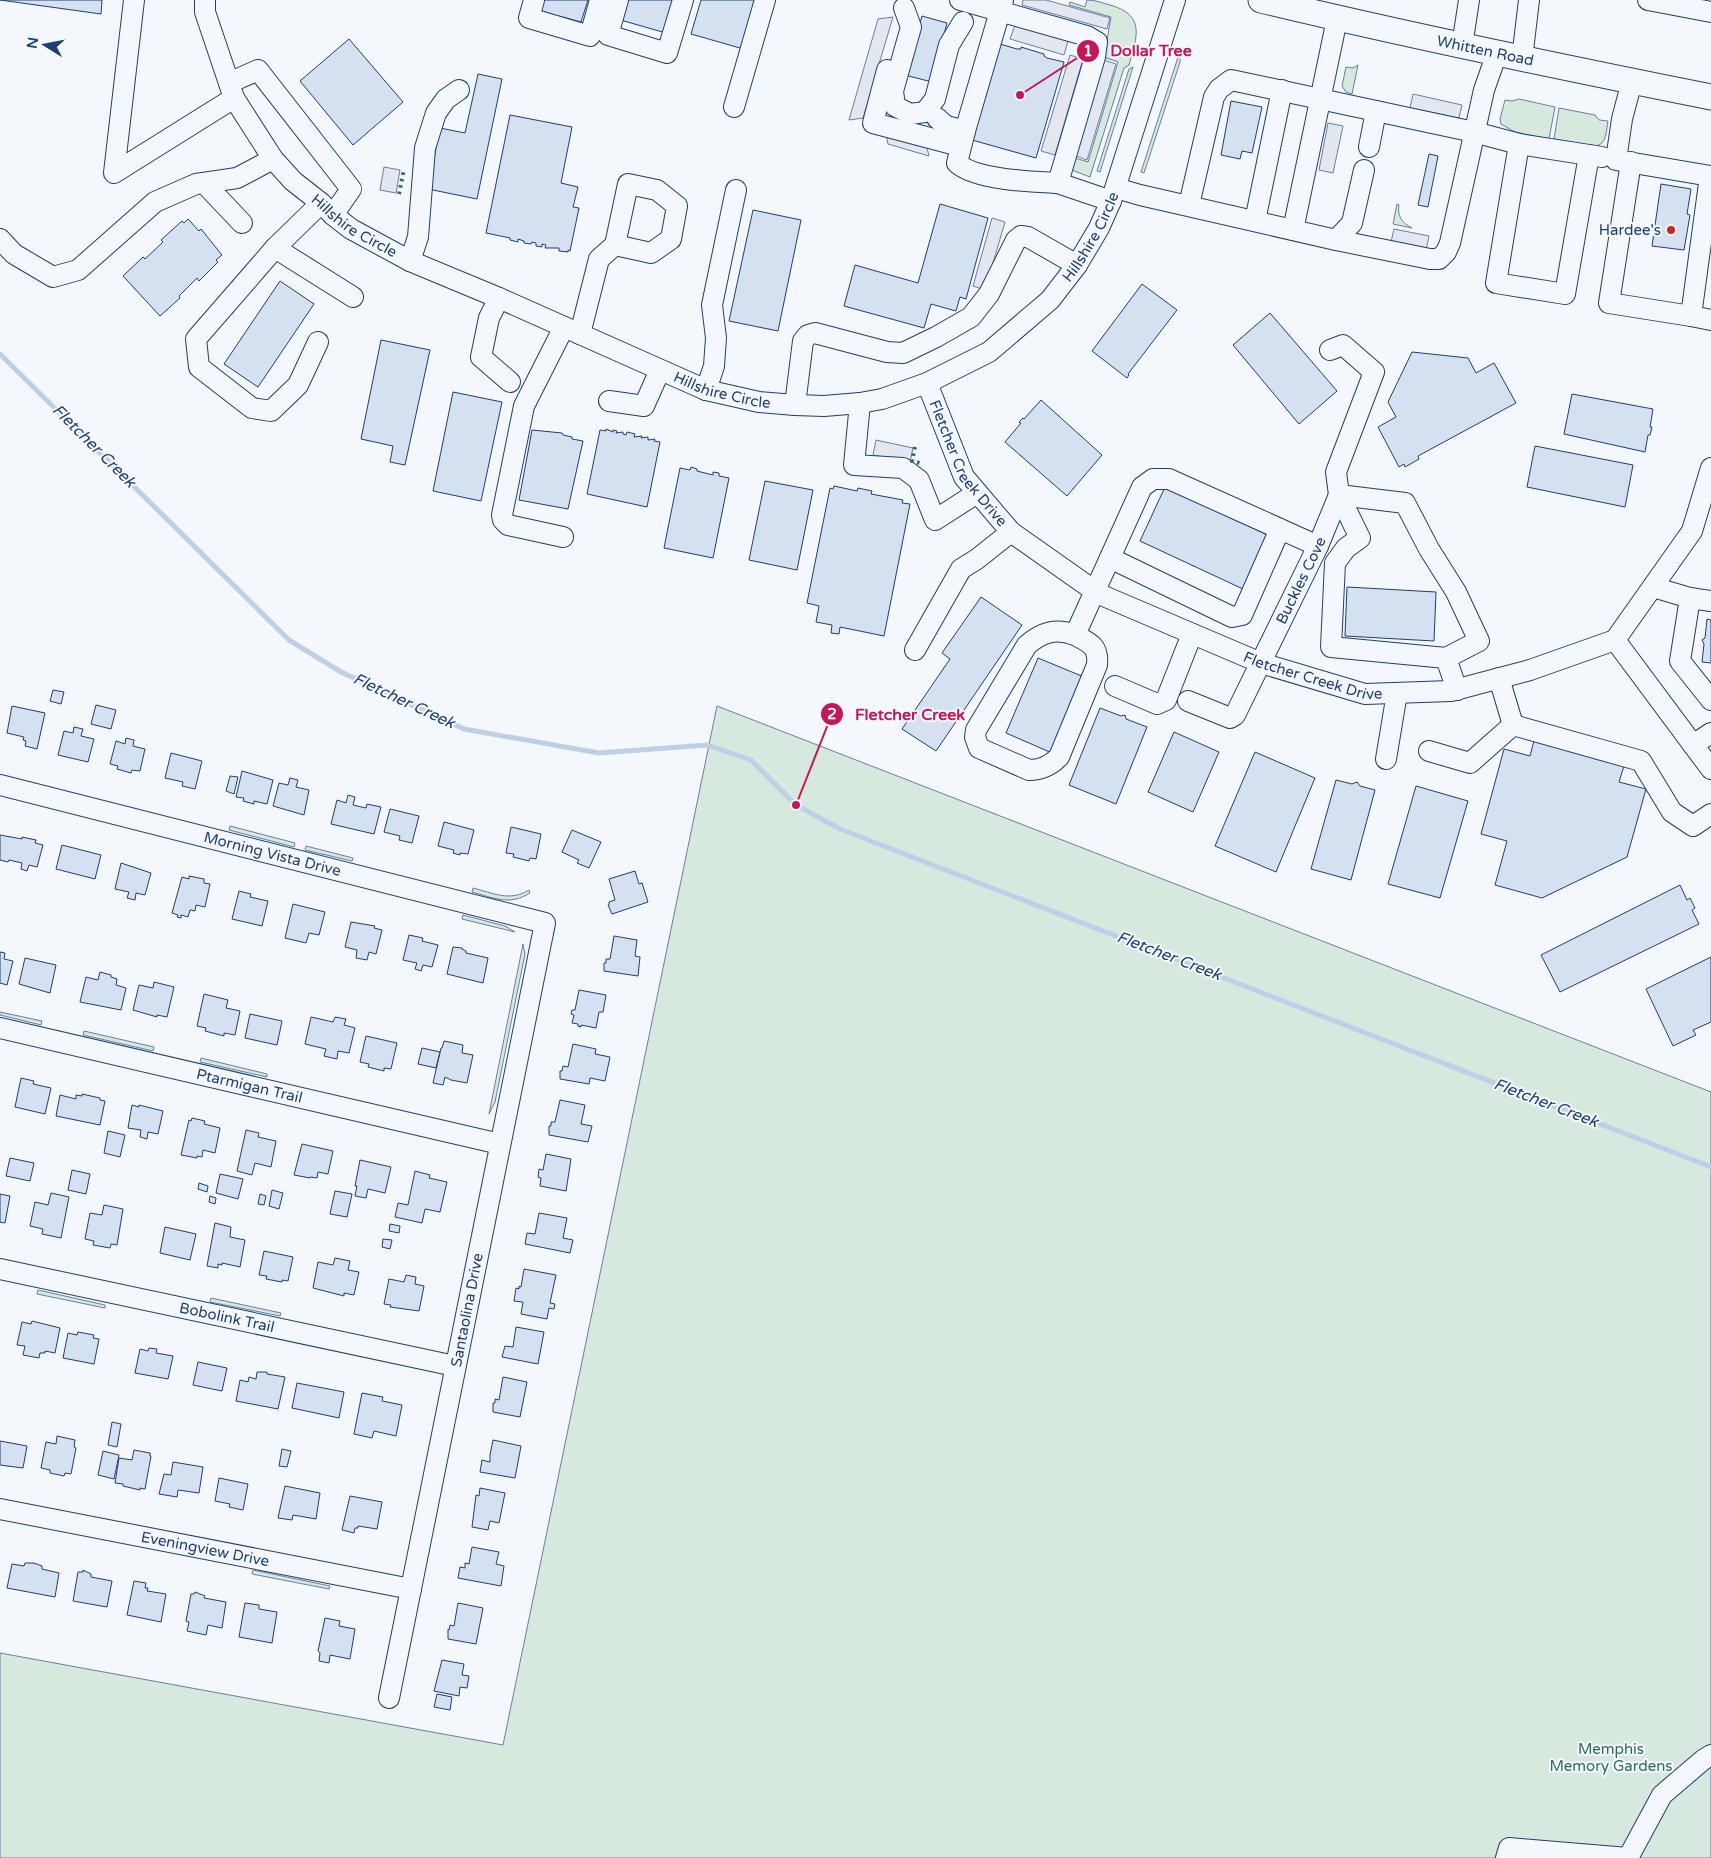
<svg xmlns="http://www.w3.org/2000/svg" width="1711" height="1858" viewBox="0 0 1711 1858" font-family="'Varela Round',sans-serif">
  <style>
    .green { fill: #d7e8df; stroke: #687fa3 }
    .parking { fill: #e3e8f0; stroke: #687fa3 }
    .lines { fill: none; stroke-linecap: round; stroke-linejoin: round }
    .stream { stroke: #bed0e5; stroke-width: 5 }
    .building { fill: #d5e0f0; stroke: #1d3f73 }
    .minor-casing { stroke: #1d3f73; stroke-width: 22 }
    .major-casing { stroke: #1d3f73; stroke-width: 27 }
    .minor { stroke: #f4f7fb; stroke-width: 20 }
    .major { stroke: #f4f7fb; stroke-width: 25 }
    .hedge { stroke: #2c6c60; stroke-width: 4; stroke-dasharray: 2.5 4; stroke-linecap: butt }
    .poi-dot { fill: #c62828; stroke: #f4f7fb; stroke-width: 2 }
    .labels { text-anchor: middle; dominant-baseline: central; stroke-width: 4; stroke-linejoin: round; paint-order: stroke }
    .street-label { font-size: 15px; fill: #1d3f73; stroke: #f4f7fb }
    .poi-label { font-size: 15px; fill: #1d3f73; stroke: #f4f7fb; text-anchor: end }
    .park-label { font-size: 15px; fill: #2c6c60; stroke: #f4f7fb }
    .water-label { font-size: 16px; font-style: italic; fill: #1d3f73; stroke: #f4f7fb }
    .leader { fill: none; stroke: #c2185b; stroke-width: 2 }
    .callout-dot { fill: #c2185b; stroke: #f4f7fb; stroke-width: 2 }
    .mark-label { font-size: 15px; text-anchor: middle; font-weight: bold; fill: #fff }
    .callout-label { font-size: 16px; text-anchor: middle; font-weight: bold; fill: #c2185b; stroke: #f4f7fb; stroke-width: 4; stroke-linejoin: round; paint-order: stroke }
  </style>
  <rect width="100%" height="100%" fill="#f4f7fb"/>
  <path class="green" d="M1087,0C1095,0 1103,3 1110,5C1146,15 1137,37 1129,65L1124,68L1090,177L1072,170L1075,158L1088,162L1118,62L1104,57L1111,17L1069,5L1070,2L1085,7Z
    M1180,51V62L1144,173L1141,172Z
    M1358,65L1352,94L1346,92L1342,86L1346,67L1353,68Z
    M1133,67L1100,172L1097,171L1129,69Z
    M1519,99L1555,107L1549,139L1515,132L1501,124L1500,119L1505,100L1512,101Z
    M1559,108L1595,115L1599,120L1608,121C1606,131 1607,145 1595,146L1554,139Z
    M1397,204L1399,205C1397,216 1402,223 1412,228L1393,224Z
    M717,706L1711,1092V1858H0V1653L503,1745Z
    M230,826L295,843L294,847L229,830Z
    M306,846L353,858L352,861L305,850Z
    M473,888C493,893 510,902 529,890L530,893C509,906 494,898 472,892Z
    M463,915L505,926L515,932L462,919Z
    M523,944L525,954L495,1102L489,1114Z
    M0,1012L42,1021L41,1025L0,1015Z
    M84,1031L154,1047L153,1051L83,1035Z
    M201,1058L267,1074V1077L200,1062Z
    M38,1290L105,1305V1308L37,1294Z
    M211,1298L281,1313L280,1316L210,1302Z
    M253,1570L330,1586L329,1589L252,1574Z"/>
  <path class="parking" d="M1023,0H1046L1110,18L1107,29L1022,5Z
    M893,17L863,118L849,120L878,19Z
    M1015,25L1068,41L1064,55L1010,39Z
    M1070,55L1083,59L1055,155L1041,151Z
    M1104,60L1116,64L1087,160L1076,156Z
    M1413,94L1462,105L1459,118L1410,108Z
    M1328,123L1343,126L1333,173L1319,170Z
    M885,129L925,140L929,156L888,144Z
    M384,167L400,170L396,193L380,190Z
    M992,218L1005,222L985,290L973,286Z
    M1394,229L1429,236L1426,250L1391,242Z
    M876,440L913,448L910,462L873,455Z"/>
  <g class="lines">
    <path class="stream" d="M0,354L289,640L341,672L464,729L599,753L707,745L751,760L796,805L840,829L1711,1167"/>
  </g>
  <path class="building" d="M0,0H102L101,14Z
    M540,0H588L581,22L559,16L558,18L554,16V15L542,11L538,8Z
    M623,0H676L666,33L617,19Z
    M701,0H761L747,50L691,34Z
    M922,16L947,23L932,82L905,75Z
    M349,39L403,102L353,145L300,81Z
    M1000,44L1017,49H1021V47L1044,54V56L1047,58L1064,62L1036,158L972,140Z
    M478,74L502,79L477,199L428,189L440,128L465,133Z
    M1231,101L1262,107L1252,153L1242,151L1240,159L1221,155Z
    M510,115L572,127L561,183L578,187L573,207L579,208L570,251L568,250V252L559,251V248H545L546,245L542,244V247L536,246V243L532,242L531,244L524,243V241L518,239V242L510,240V238L486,233Z
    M1429,154L1438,156L1428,207L1418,205Z
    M1661,184L1691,189L1687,214L1690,215L1684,250L1652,246Z
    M940,204L988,218L966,299L960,297L956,311L931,304L924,328L844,306L855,265L918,283Z
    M753,210L801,220L778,331L729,321Z
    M188,219L199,231L201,229L222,255L216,260L218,262L199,281L197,278L179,296L180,298L160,316L123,276L143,257L145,259L163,242L161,240L182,221L184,223Z
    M280,281L314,304L258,387L224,364Z
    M1142,284L1177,310L1128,374L1129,375L1127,378L1092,351Z
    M1270,313L1337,391L1299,424L1233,345Z
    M381,340L430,350L405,465L390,462L393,446L361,439Z
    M1412,352L1468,358L1476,373L1494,363L1516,403L1418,456L1419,459L1405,467L1404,464L1399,467L1378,427L1396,417L1388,402Z
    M453,392L502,402L481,501L433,491Z
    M1572,394L1653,409L1650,427H1652L1650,435H1648L1645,452L1564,434Z
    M1041,400L1102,455L1067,496L1005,442L1021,423L1019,422L1023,418L1024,419Z
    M606,429L613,432V430L617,431L616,433L623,432V434L626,435L627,432L635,434L634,437L642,436L641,438L648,437V440L655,439L654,441L660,442L647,507L587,494L600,430L606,431Z
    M532,430L562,433L563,435L572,437V439L583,441L568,509L519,500Z
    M1535,446L1633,465L1625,507L1527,487Z
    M691,467L697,469V471L713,475V472L719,473V476L729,478L713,558L664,548L680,468L690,470Z
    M765,481L813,490L797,570L749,560Z
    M834,486L857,491L858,488L872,491L871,494L903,500L902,503L910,504L884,636L840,627L839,634L831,633L832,625L816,622L819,606L807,603L830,488L833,489Z
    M1165,487L1268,535L1243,589L1140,541Z
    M1347,587L1436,592L1434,641L1345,636Z
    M981,597L1022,625L936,751L902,729L950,659L942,653Z
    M1707,619L1711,620V663L1702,662L1704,644L1702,640L1705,638Z
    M1038,658L1084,677L1052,753L1006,733Z
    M53,690L64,692L61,704L50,701Z
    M96,705L116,710L111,729L91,724Z
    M12,706L45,713L37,749L25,746L26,741L23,740L24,737L7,733Z
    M1100,708L1121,716L1125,715L1126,719L1147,727L1116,804L1069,785Z
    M74,727L83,729L81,736L94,739L88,762L58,755L64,731L73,733Z
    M1174,732L1219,752L1193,812L1148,792Z
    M126,738L134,740L133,746L145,749L140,771L132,770L131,773L117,769L118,766L110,764L116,741L125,744Z
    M1534,741L1624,766L1619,782L1646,789L1627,857L1542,898L1495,885L1507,841L1481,834L1504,749L1530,756Z
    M1255,752L1315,778L1276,872L1215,846Z
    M171,753L202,761L195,789L182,786L183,782L165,778Z
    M242,771L273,780L267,804L254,801V804L243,801L244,798L236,797Z
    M230,776L238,777L234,794L226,791Z
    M290,778L298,780L296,787L309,790L304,815L273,806L279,783L288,785Z
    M1336,780L1352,784L1357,782L1360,786L1375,790L1351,880L1311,869Z
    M1416,786L1468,801L1440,898L1388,884Z
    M348,795L355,797L353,805L366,808L367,804L381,807L374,834L331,824L337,800L346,803Z
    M390,809L419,816L412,843L399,840L400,836L384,832Z
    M444,822L474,830L468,854L460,853V855L453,853L454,850L438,846Z
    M511,827L541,834L536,859L530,858L529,861L513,857L514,854L506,853Z
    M572,830L601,842L589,868L577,863L579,860L562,852Z
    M0,835L22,839V837L36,840L35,843L43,845L37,867L29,865L27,871L21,869L22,863L9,860L8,862L0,860Z
    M62,845L101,855L95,879L56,869Z
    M121,863L151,873L145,895L136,893L135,900L127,898L129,892L115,889Z
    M635,871L639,884L642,883L648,902L612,914L608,905H609V902L615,900L609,879Z
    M189,876L204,879V883L210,884L205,907L196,905L195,911L190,910L188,917L181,915V918L177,917L178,915L172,913L182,877L189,879Z
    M1680,885L1687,900L1690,898L1695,908L1692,910L1699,924L1560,992L1541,955Z
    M239,891L251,894L250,897L268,901L262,926L232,919Z
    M293,904L325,912L319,935L309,933L306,943L285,938Z
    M351,922L375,926L374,928L382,930L376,954L369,952L367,960L356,958L357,950L345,947Z
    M409,935L423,938L422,941L438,945L432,967L423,965L421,971L415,969L417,963L403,960Z
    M614,936L637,940L635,956L640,957L638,976L604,971V963H606V959H610Z
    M453,947L462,948V949L466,951V953L488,958L483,983L447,974Z
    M0,952L5,953L4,959L13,961L7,985L0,983Z
    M1711,957V1022L1693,1030L1696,1035L1673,1046L1646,989Z
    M25,958L56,965L50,993L19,984Z
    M100,972L111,975V977L117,979L116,985L126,988L121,1010L80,1002L86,977L98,980Z
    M154,982L174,987L167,1017L157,1015V1017L133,1010L139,985L153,988Z
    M579,990L606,995L603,1012H599L596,1028L581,1025V1027L578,1026V1024L572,1023L574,1015L571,1014L572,1010H575Z
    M204,994L228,1000L226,1008L240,1011L235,1035L224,1033V1036L205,1031L206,1028L197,1026Z
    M250,1014L282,1021L277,1045L245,1038Z
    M311,1017L333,1022L335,1017L346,1019L344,1025L355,1028L349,1053L338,1051L337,1059L324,1056L326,1049L305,1044Z
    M366,1036L397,1043L391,1069L384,1068V1071L368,1067L369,1064L360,1062Z
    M444,1041L463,1045L462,1053L473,1055L467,1083L451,1080L445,1077L443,1085L433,1083L441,1048H442Z
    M573,1044L596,1049L595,1054L610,1057L605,1081L590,1078L589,1084L560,1079V1071H562L563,1066L568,1067Z
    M422,1048L440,1052L436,1068L418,1064Z
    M21,1078L34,1081L33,1084L51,1088L45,1114L15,1107Z
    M82,1094L100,1098V1100L105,1101L100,1125L56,1116L60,1095L76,1099V1095L82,1096Z
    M560,1100L585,1105L581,1124L592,1126L588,1142L549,1135V1126H551V1122H555Z
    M132,1105L139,1107V1105L163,1111L158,1134L148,1132L147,1139L140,1137L141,1130L128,1128Z
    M192,1118L205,1121L204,1124L220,1128L215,1153L203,1150L202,1157L197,1156V1158L181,1155L189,1120L191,1121Z
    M246,1130L259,1133L258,1137L276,1141L271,1167L255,1163L252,1175L237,1171Z
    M108,1131L125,1135L120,1157L104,1153Z
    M302,1144L333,1151L328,1174L318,1172L317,1178L310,1177V1178L294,1175Z
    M546,1154L571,1159L566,1191L540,1186L541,1178L538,1177L539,1169L543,1170Z
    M10,1158L34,1163L30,1181L6,1176Z
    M360,1160L391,1167L385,1193L368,1189L366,1198L355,1196L357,1186H355Z
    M72,1170L90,1174L86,1194L68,1190Z
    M415,1171L430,1175L429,1178L447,1182L440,1212L425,1209L422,1223L395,1217L398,1203L408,1205Z
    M220,1174L243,1179L238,1199L216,1193Z
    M199,1183L208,1186L207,1192L198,1189Z
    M272,1190L283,1193L279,1209L269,1206Z
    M335,1191L352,1194L347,1217L330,1214Z
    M51,1193L69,1197L61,1238L42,1234L43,1229L30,1226L35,1202L48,1205Z
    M0,1194L10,1196L5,1223L0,1222Z
    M260,1194L266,1196L264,1205L258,1204Z
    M210,1196L216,1198L215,1204L209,1202Z
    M104,1205L123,1209L117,1245L111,1244L110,1248L93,1245L94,1241L85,1239L90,1213L102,1215Z
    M539,1213L567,1218L563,1238L573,1240L570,1253L525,1244L527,1233L535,1234Z
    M215,1223L231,1227L230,1237L245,1240L240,1267L222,1263V1265L218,1264V1268L207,1266Z
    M390,1224L400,1226L399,1233L389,1231Z
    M165,1227L196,1234L190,1260L160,1253Z
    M383,1239L392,1240L390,1249L382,1247Z
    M264,1251L293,1257L288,1281L282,1280V1282L266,1279L267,1276L259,1275Z
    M335,1258L350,1261L348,1270L359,1272L354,1295L344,1293V1296L313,1288L318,1262L333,1265Z
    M524,1269L556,1275L550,1303L555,1304L554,1309L549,1308L547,1319L521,1314L523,1302L514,1301L516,1288L519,1289V1286L521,1287Z
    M406,1275L416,1277L415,1284L424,1286L419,1311L390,1307L391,1305L384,1304L389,1279L404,1282Z
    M32,1321L60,1328L55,1353L45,1351V1353H40L39,1358L23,1355L25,1346L17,1345L22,1322L31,1324Z
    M516,1327L544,1332L538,1364L502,1357L505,1346L513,1347Z
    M78,1332L94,1335L93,1338L99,1339L94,1364L63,1358L68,1333L77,1335Z
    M149,1348L157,1349L156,1353L173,1356L168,1379L135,1373L140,1349L148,1351Z
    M198,1362L227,1368L222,1391L193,1385Z
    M257,1372H267V1374L285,1377L278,1409L236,1401L240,1380L248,1382L249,1377L256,1379Z
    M503,1377L527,1382L520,1417L493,1412V1403H495V1399L499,1400Z
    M297,1383L344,1392L339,1418L292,1408Z
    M362,1393L383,1397L382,1401L402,1405L396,1436L374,1431L372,1438L354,1434Z
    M112,1422L121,1424L117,1447L108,1445Z
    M57,1436L75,1440L74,1447L76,1448L71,1474L65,1473L64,1476L50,1473V1470L41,1468L46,1442L56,1444Z
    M493,1440L521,1446L515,1478L480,1472L482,1460L490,1462V1455Z
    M0,1441L27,1446L23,1468L0,1465Z
    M282,1449L291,1451L287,1467L279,1466Z
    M134,1450L150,1453V1456H151L145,1489L140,1488V1490L123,1486V1484L115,1483L119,1458L132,1460Z
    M103,1451L119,1455L114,1479L98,1475Z
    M173,1462L203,1467L199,1493L178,1490L177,1497L159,1494L164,1474L171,1475Z
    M219,1478L248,1484L243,1510L229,1507L230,1504L215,1501Z
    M285,1486L320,1493L316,1519L293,1515L292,1520L278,1518Z
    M480,1488L505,1493L499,1523L490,1521L488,1530L472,1527L476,1495L479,1496Z
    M350,1496L382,1502L377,1529L358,1526V1528H355L354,1533L342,1530Z
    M472,1547L499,1552L496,1564L504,1566L501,1586L458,1578L460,1567L465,1568V1563L469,1564Z
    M25,1563H34L42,1566V1569L59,1573L55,1597L7,1588L12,1564L24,1566Z
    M83,1570L91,1574V1577L112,1581L107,1607L73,1601L78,1572H83Z
    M134,1581L146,1583L145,1588H148L147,1591L166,1594L161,1622L127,1615Z
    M195,1592L205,1596L204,1598L226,1602L222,1628L208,1625L206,1635L187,1631L189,1622L186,1621L191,1594H194Z
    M245,1603L259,1605V1609L277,1612L272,1643L239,1637Z
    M458,1603L483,1608L476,1644L448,1639V1629L449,1630L450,1625L454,1626Z
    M325,1618L340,1621L339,1626L355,1629L350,1659L330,1655L329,1663L319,1661L320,1653L318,1651Z
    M442,1660L464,1664L462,1675L469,1676L467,1688L460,1687L459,1696L434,1691Z
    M437,1694L452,1697L450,1710L434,1707Z"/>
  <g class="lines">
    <defs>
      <g id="minor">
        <path d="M134,0L114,173L234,98"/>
        <path id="s1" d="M205,0V12L234,98L273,159L293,181L321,203L333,215L351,229L410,261L499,298L706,390L759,402L795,405L824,406L860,403L882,399L927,383L989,352L1050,300L1077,265L1099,228L1111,201L1175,0"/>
        <path d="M534,0L529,18L590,36L600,0"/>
        <path d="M618,0L608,35L667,53L683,0"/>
        <path d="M960,0L1087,36L1097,42L1095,57L1058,183C1033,182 975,180 957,163L965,131L1000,11L1003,0"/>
        <path d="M1648,0L1711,12"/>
        <path d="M904,8L911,27L893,91L895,106L910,114L925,112L935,99L949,45L963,22"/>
        <path d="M1462,46L1469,0"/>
        <path d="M1522,59L1529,0"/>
        <path d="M887,70L873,123L960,146"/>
        <path d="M229,83L258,70L351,189L333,215"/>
        <path d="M734,107L765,0"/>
        <path d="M1376,111L1474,132L1519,144L1602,157"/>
        <path d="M937,118L946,126L965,131"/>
        <path d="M1519,144L1496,283L1565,294L1589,155"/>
        <path d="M1631,162L1609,303L1691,316L1710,176L1616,160L1622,119L1632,81"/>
        <path d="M204,183L242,223"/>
        <path d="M1058,183L1111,201"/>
        <path d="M1116,188L1140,195L1336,240L1352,223L1364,170"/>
        <path d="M1189,205L1214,97L1219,89L1231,80L1376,111L1369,147"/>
        <path d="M1255,221L1282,90"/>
        <path d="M1293,230L1337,19"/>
        <path d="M0,239L14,254L53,277L78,270L155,202L196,184L237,178L273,159"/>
        <path d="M1336,240L1430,259H1439L1446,252L1450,243L1484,90L1497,53"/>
        <path d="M275,248L353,297"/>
        <path d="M410,261L418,237L425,148L436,113L446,99L459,90"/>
        <path d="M499,298L489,318L481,357L510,382"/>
        <path d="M1691,316L1711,320"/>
        <path d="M580,334L599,259L615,245L651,253L671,239L677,206L657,190L628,184L615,245"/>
        <path d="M318,342L298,385L271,411L252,408L199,367L196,339L275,248L321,203"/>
        <path d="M1330,350L1343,345L1374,372L1336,472L1339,495L1360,538L1346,548L1335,563L1331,647L1446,658L1457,690"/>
        <path id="s2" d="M927,383L964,477L1011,532L1099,594L1261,663L1365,694L1451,691L1530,670L1615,640L1692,531L1711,468"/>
        <path d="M706,390L714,366L716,338L712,305L736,190"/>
        <path d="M609,401L644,406L660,370"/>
        <path d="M860,403L854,465L903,468L919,480L935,520L977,493"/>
        <path d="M795,405L803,341L808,335L815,333L887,352L903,353L936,337L971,317L989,294L1016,240L1021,236L1028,237L1077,265"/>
        <path d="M1339,495L1405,503L1429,549L1456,592L1479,641L1446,658"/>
        <path d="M563,537L508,525L503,520L502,515L524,406L564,327"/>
        <path d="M1110,558L1232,617L1242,615L1280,529"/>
        <path d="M1653,587L1690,598L1680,661L1711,700"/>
        <path d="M1690,598L1711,601"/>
        <path d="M1075,635C1090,643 1099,646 1097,665L1059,757C1051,765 1041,770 1029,770L979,748L975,737L976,730L1027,645C1042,632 1056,628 1075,635L1142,487L1153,479H1169L1318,546"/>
        <path d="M1615,640L1711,769"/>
        <path d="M915,650L961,569L977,559L1011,532"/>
        <path d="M1499,678L1513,725L1641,761L1672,812L1693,826L1711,814"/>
        <path d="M1115,686L1157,704L1166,700L1192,634"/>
        <path id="s3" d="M1188,701L1230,718L1235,715L1318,546L1339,495"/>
        <path d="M1693,745L1711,733"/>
        <path d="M1429,751L1470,763L1513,725"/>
        <path d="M1386,759L1397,693"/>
        <path id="s4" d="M0,785L545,923L389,1698"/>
        <path id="s5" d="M0,1028L500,1144"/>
        <path id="s6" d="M0,1269L455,1366"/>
        <path id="s7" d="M0,1509L411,1589"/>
        <path d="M1506,1858L1509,1848L1628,1858L1662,1795L1703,1760L1711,1755"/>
      </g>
      <g id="major">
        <path id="s8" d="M1261,0C1410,36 1561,67 1711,97"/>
      </g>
    </defs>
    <use href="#minor" class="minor-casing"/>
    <use href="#major" class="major-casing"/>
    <use href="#minor" class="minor"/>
    <use href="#major" class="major"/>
    <path class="hedge" d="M399,194L404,169
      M915,447L912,461L920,463"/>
  </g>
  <circle class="poi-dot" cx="1671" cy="230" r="5"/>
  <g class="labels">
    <g class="street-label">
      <text stroke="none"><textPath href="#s8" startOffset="230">Whitten Road</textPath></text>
      <text stroke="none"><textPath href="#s1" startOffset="281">Hillshire Circle</textPath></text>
      <text stroke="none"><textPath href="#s1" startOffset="1121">Hillshire Circle</textPath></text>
      <text stroke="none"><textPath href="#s1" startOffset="686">Hillshire Circle</textPath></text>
      <text stroke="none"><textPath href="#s2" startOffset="91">Fletcher Creek Drive</textPath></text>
      <text stroke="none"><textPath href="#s3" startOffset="201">Buckles Cove</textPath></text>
      <text stroke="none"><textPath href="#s2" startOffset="511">Fletcher Creek Drive</textPath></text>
      <text stroke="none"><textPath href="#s4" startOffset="281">Morning Vista Drive</textPath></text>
      <text stroke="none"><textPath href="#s5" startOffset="256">Ptarmigan Trail</textPath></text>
      <text transform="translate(467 1310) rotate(-79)">Santaolina Drive</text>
      <text stroke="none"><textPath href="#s6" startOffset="232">Bobolink Trail</textPath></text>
      <text stroke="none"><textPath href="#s7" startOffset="209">Eveningview Drive</textPath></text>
    </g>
    <g class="poi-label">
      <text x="1661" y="230">Hardee's</text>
    </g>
    <g class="park-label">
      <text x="1611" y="1749">Memphis<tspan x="1611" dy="17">Memory Gardens</tspan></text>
    </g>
    <g class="water-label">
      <text transform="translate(94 446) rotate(45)">Fletcher Creek</text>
      <text transform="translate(404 701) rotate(25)">Fletcher Creek</text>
      <text transform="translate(1169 956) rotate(21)">Fletcher Creek</text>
      <text transform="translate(1546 1103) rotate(21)">Fletcher Creek</text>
    </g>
  </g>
  <path class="leader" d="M1020 95L1088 51M796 805L832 714"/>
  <g class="callout-dot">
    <circle cx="1020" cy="95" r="5"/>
    <circle cx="796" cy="805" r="5"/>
    <circle cx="1088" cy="51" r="12"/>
    <circle cx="832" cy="714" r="12"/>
  </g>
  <g class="mark-label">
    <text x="1088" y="56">1</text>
    <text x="832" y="719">2</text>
  </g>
  <g class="callout-label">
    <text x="1151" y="56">Dollar Tree</text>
    <text x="910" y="720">Fletcher Creek</text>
  </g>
  <g transform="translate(45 45) rotate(280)" stroke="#f4f7fb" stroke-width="4" paint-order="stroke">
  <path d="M0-4L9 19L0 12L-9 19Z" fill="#1d3f73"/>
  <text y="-8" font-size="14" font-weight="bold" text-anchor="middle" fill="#1d3f73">N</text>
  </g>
</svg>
